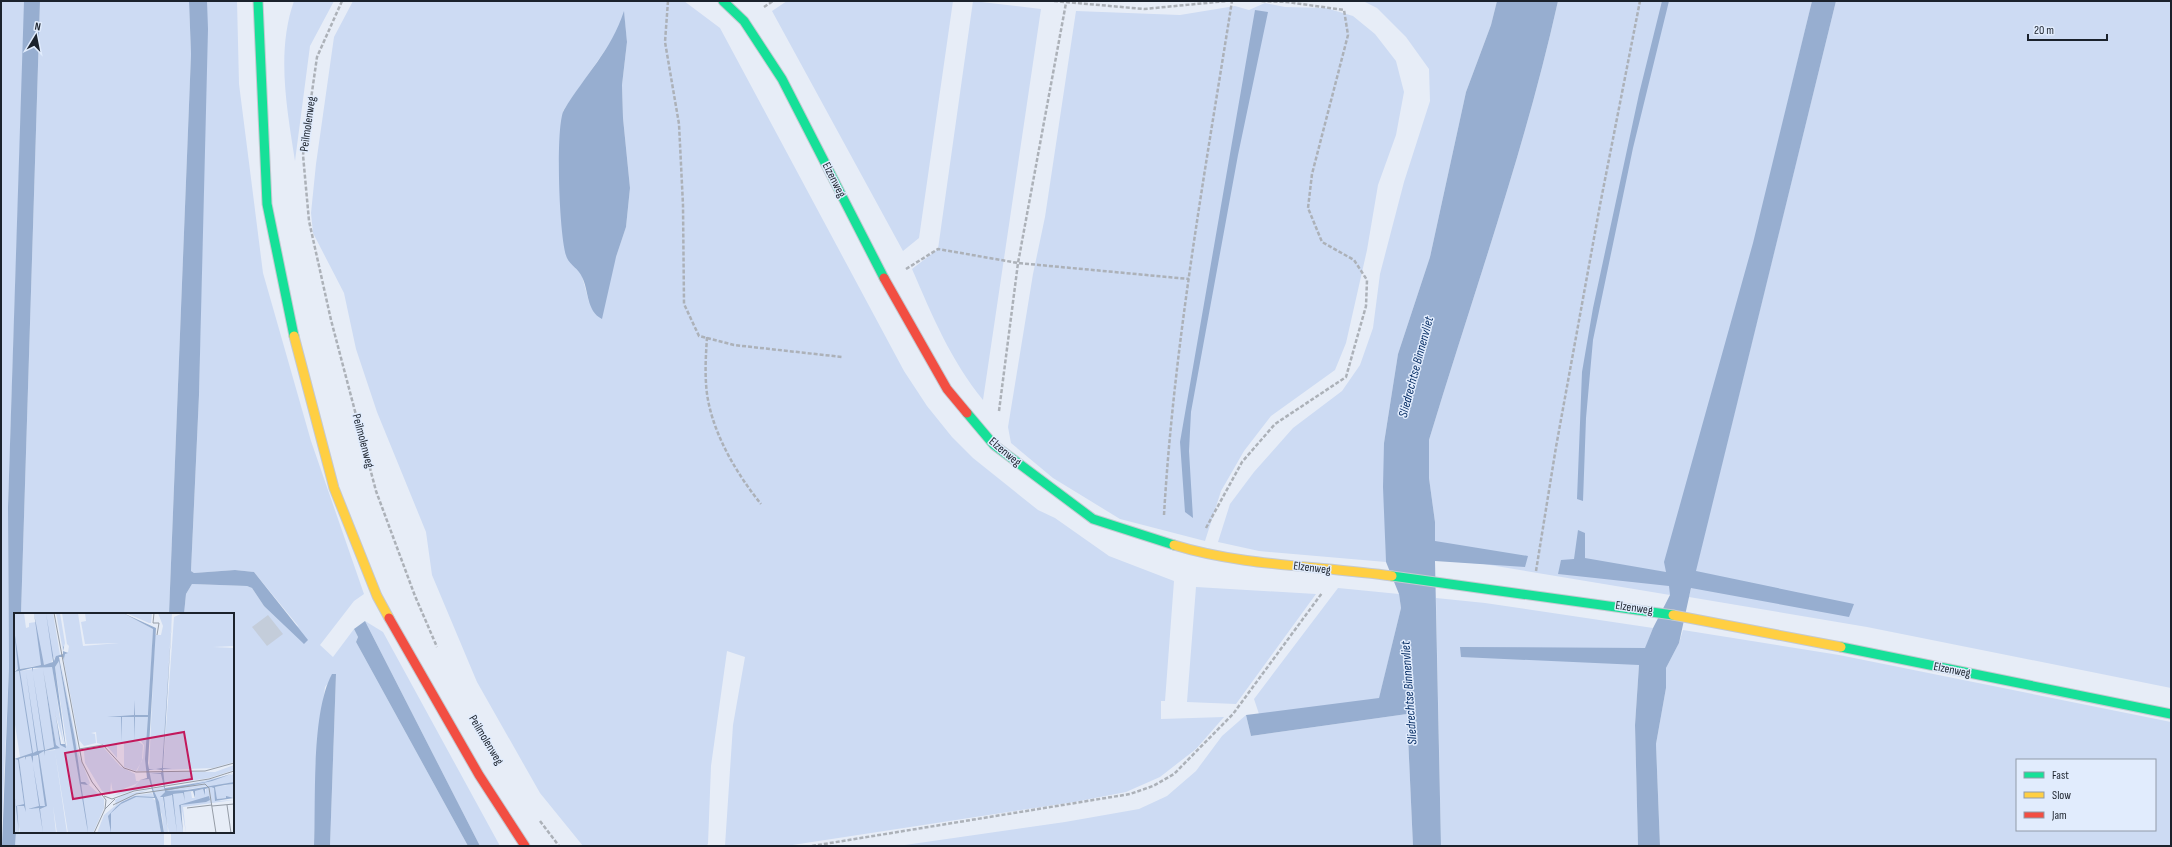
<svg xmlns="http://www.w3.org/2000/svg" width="2172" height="847" viewBox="0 0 2172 847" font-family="'Sofia Sans Condensed',sans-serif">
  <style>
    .green { fill: #cddbf3; fill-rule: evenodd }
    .water { fill: #97aed0 }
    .building { fill: #c4cdda }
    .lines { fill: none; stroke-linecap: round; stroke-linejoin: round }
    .fast-casing { stroke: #c4c9d1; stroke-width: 11 }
    .slow-casing { stroke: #c4c9d1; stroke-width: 11 }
    .jam-casing { stroke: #c4c9d1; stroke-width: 11 }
    .path { stroke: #acb1b8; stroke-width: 2.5; stroke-dasharray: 4 2; stroke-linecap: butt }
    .fast { stroke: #16e098; stroke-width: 9 }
    .slow { stroke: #ffcf43; stroke-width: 9 }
    .jam { stroke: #f24e42; stroke-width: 9 }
    .labels { text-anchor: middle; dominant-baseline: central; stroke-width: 3; stroke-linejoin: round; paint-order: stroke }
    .street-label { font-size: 12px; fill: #1b222c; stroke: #e1ecfd }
    .water-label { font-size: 13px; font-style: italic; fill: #072e65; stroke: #e1ecfd }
    .inset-road { fill: none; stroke: #959ca6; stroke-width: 1 }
    .view { fill: #c2185b; fill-opacity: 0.15; stroke: #c2185b; stroke-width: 2 }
    .inset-edge { fill: none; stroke: #1b222c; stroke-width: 2 }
  </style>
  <rect width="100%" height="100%" fill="#e7edf7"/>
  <path class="green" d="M1,1H24V23L8,507L9,667L1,846Z
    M40,1H189L191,54L169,614H21Z
    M207,1H237L239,84L263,273L311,441L364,594L354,601L320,645L333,657L354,629L358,637L356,642L468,846H330L336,674L325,687L318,737L314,846H171V832H233V614H184L186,594L192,584L247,586L252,588L264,606L299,627L254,572L235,570L194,573L191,571L199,395Z
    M294,1H334L310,46L295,161C287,109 276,52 294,1Z
    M353,1H684L720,28L904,371L927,406L952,437L973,458L1038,510L1055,518L1109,556L1174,581L1165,701H1161V719L1224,717L1196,749L1160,777L1126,792L1074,802L786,846H725L733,725L745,657L727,651L711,766L708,844L706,846H583L540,793L477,682L432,575L426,532L377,412L356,349L344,293L313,233L311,213L316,164L334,37ZM624,13L627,42L622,85L623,118L630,188L626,227L616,257L589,302L582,276L563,111L617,33Z
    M787,1H953L919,238L903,251L772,11Z
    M973,1L1041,9L983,400C951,361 932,315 912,269L938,249Z
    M1363,1H1497L1491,25L1466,92L1430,257L1398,354L1384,443L1386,562L1259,551L1218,542L1230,504L1254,472L1293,428L1342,391L1360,365L1373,328L1380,274L1404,182L1430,101L1429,69L1406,37L1377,8Z
    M1558,1H1812L1670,595L1484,564L1435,560V522L1429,478V440C1473,294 1525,150 1558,1Z
    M1836,1H2171V688L1867,627L1689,597Z
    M1265,3L1285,7L1326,8L1353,16L1375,34L1396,61L1404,92L1396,135L1378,185L1367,250L1346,343L1335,370L1271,416L1244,451L1221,491L1205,541L1120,519L1053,478L1011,443L1008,427L1033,274L1045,217L1076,11L1180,15L1235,6L1249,10Z
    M1196,587L1316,594L1236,704L1187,702Z
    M1338,588L1399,594L1401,608L1379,699L1259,714L1254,699Z
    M1436,598L1485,603L1653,628L1639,665L1635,725L1638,846H1441Z
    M365,621L383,632L500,846H480Z
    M1683,630L1839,655L2171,722V846H1660L1656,744L1666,688V668L1679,643ZM2017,760H2155V830H2017Z
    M1407,714L1413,846H898L1065,822L1139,809L1167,796L1196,771L1222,736L1246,715L1251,736Z
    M16,832H164V846H15Z"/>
  <path class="water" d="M24,1H40L21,614H15L16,832L15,846H2L9,667L8,507Z
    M189,1H207L208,29L199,395L191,571L194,573L235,570L254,572L308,640L304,644L264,606L252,588L247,586L192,584L186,594L184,614H169L191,54Z
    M1497,1H1558C1525,150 1473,294 1429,440V478L1435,522V541L1528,556L1525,567L1435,561L1441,846H1413L1407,714L1251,736L1246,715L1379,698L1401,608L1399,594L1386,562L1383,487L1384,443L1398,354L1430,257L1466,92L1491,25Z
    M1662,1H1669L1633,148L1593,340L1586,418L1583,501L1577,499L1582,372L1593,308L1639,94Z
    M1812,1H1836L1696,571L1854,604L1849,617L1691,588L1679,643L1666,668V688L1656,744L1660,846H1638L1635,725L1639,665L1461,657L1460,647L1645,648L1653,628L1670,595L1669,586L1558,574L1561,560L1574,559L1578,530L1585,533V558L1666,572L1664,562L1753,243Z
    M1255,10L1268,12L1238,155L1191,412L1189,451L1193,518L1185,512L1180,442Z
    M624,11L627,42L622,85L623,118L630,188L626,227L616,257L602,319C586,311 589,290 582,277C579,269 570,265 567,258C559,241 555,124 564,110C585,75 611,51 624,11Z
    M365,621L480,846H468L356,642L358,637L354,629Z
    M332,674H336L330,846H314C316,799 311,713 332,674Z"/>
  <path class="building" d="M268,615L283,634L267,646L252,627Z"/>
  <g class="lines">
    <defs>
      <path id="fast" d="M258,1L267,204L294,336
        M723,1L744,21L782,79L884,278
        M967,413L994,445L1093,519L1174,545
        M1392,576L1673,615
        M1841,647L2171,714"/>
      <path id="slow" d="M294,336L334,488L377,596L389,618
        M1174,545C1241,566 1322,566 1392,576
        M1673,615L1841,647"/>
      <path id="jam" d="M884,278L947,389L967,413
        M389,618L479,775L525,846"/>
    </defs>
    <use href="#fast" class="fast-casing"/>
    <use href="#slow" class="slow-casing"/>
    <use href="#jam" class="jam-casing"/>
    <path class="path" d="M342,1L317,57L303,155L309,221L331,320L376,491L415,596L437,647
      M668,1L665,42L679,124L683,205L684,304L699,336L734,345L842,357
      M1054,1L1144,9L1227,1
      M764,7L773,1
      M906,269L938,249L1018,263L1189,279
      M707,337C706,353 705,368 706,383C708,426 735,472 761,504
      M999,411L1018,263L1066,3
      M1164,515C1174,343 1205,172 1232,1
      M1206,528L1242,462L1275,424L1346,377L1366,306L1367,280L1354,260L1322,242L1308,208L1312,174L1348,35L1344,10L1287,2L1260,1
      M1536,571L1556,447L1600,205L1640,1
      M540,821L559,846
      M812,846L1130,794L1153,786L1174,774L1233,714L1322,593"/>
    <use href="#fast" class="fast"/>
    <use href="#slow" class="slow"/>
    <use href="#jam" class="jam"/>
  </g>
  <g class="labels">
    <g class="street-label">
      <text transform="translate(308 124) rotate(-82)">Peilmolenweg</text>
      <text transform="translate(834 180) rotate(63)">Elzenweg</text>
      <text transform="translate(363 441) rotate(75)">Peilmolenweg</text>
      <text transform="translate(1005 452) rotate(40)">Elzenweg</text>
      <text transform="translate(1312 568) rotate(7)">Elzenweg</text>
      <text transform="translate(1634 608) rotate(8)">Elzenweg</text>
      <text transform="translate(1952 670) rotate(11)">Elzenweg</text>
      <text transform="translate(486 740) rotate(59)">Peilmolenweg</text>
    </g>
    <g class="water-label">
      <text transform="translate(1416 367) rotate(-75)">Sliedrechtse Binnenvliet</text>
      <text transform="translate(1409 693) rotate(-94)">Sliedrechtse Binnenvliet</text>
    </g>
  </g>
  <g transform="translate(14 613)">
    <rect width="220" height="220" fill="#e7edf7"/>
    <path d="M0,0H10L12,15L15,14V10L22,9L20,0H39L46,42L42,43V48L39,43L37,51L30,52L29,49L27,52L0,57ZM42,0H46L51,30L49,38ZM48,0H64L69,33L105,30L71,31L67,9L72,8L71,0H109L139,16L132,158H123L129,145L130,132L126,127L93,133L83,130L82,119L77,120L81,121L82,130L70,133L65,127L49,44L51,46V41L54,39L55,33L53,31ZM112,0H138L137,10H135ZM144,0H158L148,157H135L141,22H147L149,13ZM169,0H220V33L199,34L220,35V149L199,155L149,157L160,4ZM46,44L65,142L76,170L75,172L90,186V195L79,220H54L41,139L53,220H43L39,193L42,220H6L4,207L5,220H0V147H4L11,198L5,146L17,143L19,149V143L23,141L26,153L25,141L29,138L6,144L0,105V59L38,53L50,132L41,99L46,132L51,134L53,132L41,54L45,48L67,176V170L73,172L67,170ZM29,56L42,133L41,137L31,138L30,143V137L40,134ZM124,128L129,132L128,148L122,158L110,154V130ZM96,131H103V145L93,133ZM89,134L106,153L121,161L122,168H125L122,171L99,180L97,169L96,182L88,178L71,150L70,139L71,135ZM220,152V157L195,165L150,172L149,165V158L201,159ZM135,159H148L149,172L138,173ZM220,161V169L196,174H200L202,188L220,187L169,194L172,220L167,192L193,187L165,192L169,220H155L149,188L151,182L157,181L159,186V181L169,180L171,187L170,179H177L178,185H181V178L189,176L191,180L193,173L159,179L152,176ZM135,166L137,174L98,183L121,173L126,167ZM220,171V184L203,186L201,174ZM150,174L151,179L147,185L149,184L154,220H150L148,202L139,176ZM137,176L117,183L138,180L140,184H137L142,188L147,220H83L90,202L102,192L101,187L109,182Z" fill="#cddbf3" fill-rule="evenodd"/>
    <path d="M20,0L30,52L39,49L32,0L40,48L42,43L49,41V34L50,33L49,38L54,40L51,41L50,47L49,44H45L61,127L67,169H71L74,172L67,171L73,210L74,220L45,48L41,54L52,135L46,132L41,98L47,131H51L38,54L19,55V59L18,55L6,58L19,140L23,138L12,59L24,138L30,137L19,61L31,137L40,134L29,56L42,132L46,135L31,138V143L30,138L25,141L33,193L26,196L29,220L25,195L14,196L25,193L19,152L26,193H31L24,142L19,143V150L17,143L12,144V147L11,144L5,146L12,199L10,193H3L5,220L0,178L2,193L10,191L4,147L0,146L18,140L5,58L0,59L4,56L0,16L6,56L18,54L12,15L18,54L27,52ZM109,0L142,15L134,150L135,156H140L135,157L139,176L145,189L150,220H147L141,185L122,184L107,191L97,200V220L94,203L102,194L108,189L121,183L140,184L135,166L126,167L133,165L131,146L134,104H121L120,128V104H108V129L107,104H93L120,102L121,87V102H134V100L139,16ZM158,4L149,155H158L149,156L151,175L191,169L220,160L198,168L152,178L173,177L220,169V171L211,172L212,181L211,172L201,174L203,186L212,185V183L220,185L201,188L200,175L197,174L191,176V182L189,176L181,178V185L179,178L170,179L171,188L169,180L159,181L163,220L158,182L150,184L154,220L149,184H146L151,179L147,161H137L147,160L148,157L142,156L148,155ZM195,183L196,187L192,189L167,192L169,220L165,192Z" fill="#97aed0"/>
    <path class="inset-road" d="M40,0L68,149L78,169L92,187L91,196M140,0L139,10H145L143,22M65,136L89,132L110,155L122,159L191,158L220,150M90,183L98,186L120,178L195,166L220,158M99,192L122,181L191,171L195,175L202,220M213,192L217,220M198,193L220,191M173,195L198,192M80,220L91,196L101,186"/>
    <path class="view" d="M170,119L178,166L59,186L51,140Z"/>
    <rect width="220" height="220" class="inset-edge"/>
  </g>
  <rect width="2172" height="847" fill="none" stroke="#1b222c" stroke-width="4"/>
  <rect x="2016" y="759" width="140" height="72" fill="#e1ecfd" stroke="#929ba9"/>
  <rect x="2024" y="772" width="20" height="6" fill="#16e098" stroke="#929ba9"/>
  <text x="2052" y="779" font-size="12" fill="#1b222c">Fast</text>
  <rect x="2024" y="792" width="20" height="6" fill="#ffcf43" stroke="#929ba9"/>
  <text x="2052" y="799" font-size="12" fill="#1b222c">Slow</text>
  <rect x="2024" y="812" width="20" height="6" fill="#f24e42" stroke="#929ba9"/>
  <text x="2052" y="819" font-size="12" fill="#1b222c">Jam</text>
  <g transform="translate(36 36) rotate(10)" stroke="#e1ecfd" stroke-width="3" paint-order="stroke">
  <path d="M0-3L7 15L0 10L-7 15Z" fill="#1b222c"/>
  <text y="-6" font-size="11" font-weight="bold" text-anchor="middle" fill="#1b222c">N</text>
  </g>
  <path d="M2028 34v6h79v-6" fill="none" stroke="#1b222c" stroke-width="2"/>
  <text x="2034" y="34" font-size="12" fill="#1b222c" stroke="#e1ecfd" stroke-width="3" paint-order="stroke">20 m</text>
</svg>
